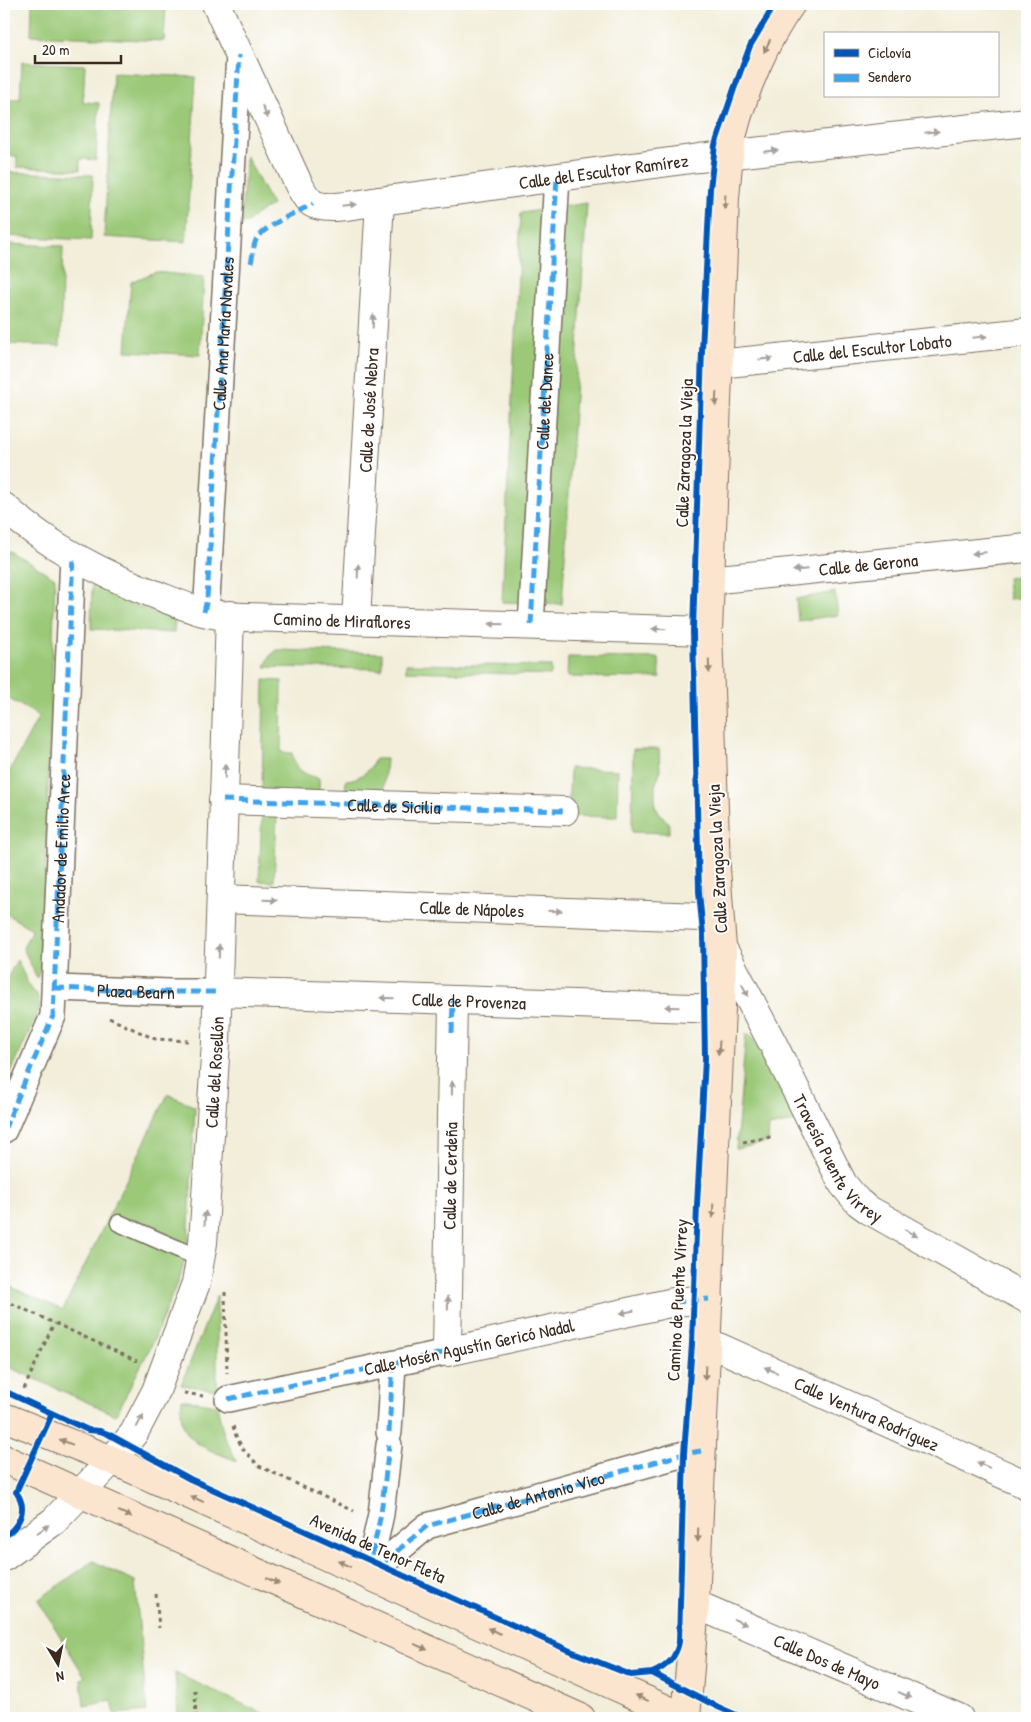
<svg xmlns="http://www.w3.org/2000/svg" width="1031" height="1722" viewBox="0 0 1031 1722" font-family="'Patrick Hand',sans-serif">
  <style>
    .green { fill: #9bc978; stroke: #6b7a4b }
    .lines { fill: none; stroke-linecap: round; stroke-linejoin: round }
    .service-casing { stroke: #7b6f60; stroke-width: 19 }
    .pedestrian-casing { stroke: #7b6f60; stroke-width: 28 }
    .minor-casing { stroke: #7b6f60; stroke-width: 30 }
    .secondary-casing { stroke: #7b6f60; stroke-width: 30 }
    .path { stroke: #7b6f60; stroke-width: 3; stroke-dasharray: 4 4; stroke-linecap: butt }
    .service { stroke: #fff; stroke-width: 16 }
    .pedestrian { stroke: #fff; stroke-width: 25 }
    .minor { stroke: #fff; stroke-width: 28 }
    .secondary { stroke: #fbe5cf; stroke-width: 28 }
    .quiet { stroke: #3fa3ea; stroke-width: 5; stroke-dasharray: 10 5; stroke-linecap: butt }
    .cycleway-casing { stroke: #fff; stroke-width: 9 }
    .cycleway { stroke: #0057b8; stroke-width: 6 }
    .oneway { fill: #9b8876 }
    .oneway2 { fill: #a79f9a }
    .labels { text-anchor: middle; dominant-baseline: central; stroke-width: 4; stroke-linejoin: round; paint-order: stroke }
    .street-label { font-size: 18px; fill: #3b2a1e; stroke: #fff }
  </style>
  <rect width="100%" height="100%" fill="#fff"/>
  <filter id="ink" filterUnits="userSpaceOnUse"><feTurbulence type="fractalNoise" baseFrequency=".02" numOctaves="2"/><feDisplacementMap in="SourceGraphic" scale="10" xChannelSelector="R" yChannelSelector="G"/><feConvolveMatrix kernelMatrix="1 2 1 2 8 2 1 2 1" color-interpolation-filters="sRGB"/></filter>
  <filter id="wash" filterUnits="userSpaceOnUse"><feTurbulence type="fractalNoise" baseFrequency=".0096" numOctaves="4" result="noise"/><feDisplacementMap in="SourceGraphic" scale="20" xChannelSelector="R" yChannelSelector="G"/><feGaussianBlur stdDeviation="1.12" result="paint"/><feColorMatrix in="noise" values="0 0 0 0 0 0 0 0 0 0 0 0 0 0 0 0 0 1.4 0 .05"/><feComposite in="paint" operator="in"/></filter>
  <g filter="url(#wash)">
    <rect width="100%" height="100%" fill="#f2eeda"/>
    <path class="green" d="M32,4H166L164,41L31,35Z
      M22,62L85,65L83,102L99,103L96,160L80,159V170L17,167V156H7L10,99H20Z
      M113,73L196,77L186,242L104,237Z
      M246,156L272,205L257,214L248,223H241Z
      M4,172L93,175L91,240L4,236Z
      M587,203L562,604L502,602L521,213Z
      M4,244L63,246L60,346L4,344Z
      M155,272L204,277L200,355L126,351L131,282Z
      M11,551L55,578L42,966L37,978L23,948L32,929L4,913V779L5,780L39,716L4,696V564Z
      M1027,576V597L1009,599L1007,578Z
      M92,584L133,604L175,620L174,633L91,629Z
      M835,592L838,615L798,621L796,599Z
      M277,650L382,653V669L265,667L270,656Z
      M568,657L659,658L660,678L567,677Z
      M406,664L551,666V675L406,671Z
      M264,680L282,681L281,752L292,753C295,769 303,775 319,778V792L262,790Z
      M633,749H659L660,772L655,786V807L669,824V833L632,832Z
      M375,759H386L383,794L345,793L346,780C359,779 370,772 375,759Z
      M570,768L618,770L617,817L568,816Z
      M262,813H277L274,882L259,881Z
      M17,960L31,990L37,994L40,1008L4,1088V984Z
      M746,1034L751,1035L797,1121L769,1127L768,1142L736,1149Z
      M168,1094L195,1107L188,1246L181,1273L153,1342L116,1415L4,1365V1284L63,1310Z
      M217,1295V1390L181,1385Z
      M182,1399L217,1405L224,1436L237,1461C205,1448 175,1442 182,1399Z
      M93,1561L135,1582L147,1711L115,1714L112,1701L84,1706L81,1679L85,1677L38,1600Z
      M175,1673L273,1718H178Z"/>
  </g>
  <g filter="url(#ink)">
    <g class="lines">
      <defs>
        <path id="service" d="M119,1223L201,1259"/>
        <g id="pedestrian">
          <path d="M204,612L207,599L239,55"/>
          <path id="s1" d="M531,625L557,177"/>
          <path id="s2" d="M55,988L169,992H218"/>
          <path id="s3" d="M4,1130L53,1016L73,556"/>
          <path d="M228,1399L447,1352"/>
          <path d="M389,1432L393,1364"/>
          <path d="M372,1555L381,1514L389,1445"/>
          <path d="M385,1561L427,1526L684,1454L701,1451"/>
        </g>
        <g id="minor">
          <path id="s4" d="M216,4L298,183C302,190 305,198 312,203C325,212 364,203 380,201L699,158L1027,122"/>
          <path id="s5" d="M718,364L1027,332"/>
          <path id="s6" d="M4,507C49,547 104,575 159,596C174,602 188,608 203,612C227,618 254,617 279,618L708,631"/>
          <path id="s7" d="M709,580L1027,548"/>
          <path id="s8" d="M356,620L380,201"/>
          <path d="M223,800L564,811"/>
          <path id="s9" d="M221,899L701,917H708L720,925"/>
          <path id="s10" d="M722,947L773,1044L843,1184L858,1202L869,1210L1027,1299"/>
          <path id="s11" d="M218,992L721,1009"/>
          <path d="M453,1001L447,1352L674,1302L709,1299"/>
          <path id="s12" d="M707,1342L1027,1485"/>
          <path id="s13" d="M4,1557L54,1521L112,1460L134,1433L156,1391L196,1283L203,1243L216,1042L230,615"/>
          <path id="s14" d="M695,1604L959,1718"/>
        </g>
        <path id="secondary" d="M4,1417L112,1460L686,1718
          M4,1459L581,1718
          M686,1718L695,1604L721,1009L722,947L716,869L708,631L725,198C727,177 728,154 733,133C744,90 765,40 791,4"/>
      </defs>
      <use href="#service" class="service-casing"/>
      <use href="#pedestrian" class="pedestrian-casing"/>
      <use href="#minor" class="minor-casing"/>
      <use href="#secondary" class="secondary-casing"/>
      <path class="path" d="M109,1018L155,1039L188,1041
        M743,1142L771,1137
        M225,1292L227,1373
        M4,1300L137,1361
        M24,1389L54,1323
        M184,1393L203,1396
        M233,1426L236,1436L243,1449L259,1466L354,1511
        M156,1594L159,1628
        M195,1690L196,1718"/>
      <use href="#service" class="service"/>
      <use href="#pedestrian" class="pedestrian"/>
      <use href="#minor" class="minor"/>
      <use href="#secondary" class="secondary"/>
      <g class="quiet">
        <path d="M251,263C253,256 253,246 256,240C263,226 299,211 313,204"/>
        <path id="s15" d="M204,612L207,599L239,55"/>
        <path d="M531,625L557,177"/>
        <path id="s16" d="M223,800L564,811"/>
        <path d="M55,988L169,992H218"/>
        <path d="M452,1033L453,1001"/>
        <path d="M4,1130L53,1016L73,556"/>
        <path d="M674,1302L709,1299"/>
        <path d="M228,1399L447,1352"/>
        <path d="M389,1432L393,1364"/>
        <path d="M372,1555L381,1514L389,1445"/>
        <path id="s17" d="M385,1561L427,1526L684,1454L701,1451"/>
      </g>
      <defs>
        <path id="cycleway" d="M4,1391L88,1430L100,1431L108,1434L190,1479L568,1650L631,1675L652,1673L716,1706L743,1718
          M4,1537C19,1526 29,1509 16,1492L52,1414
          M652,1673C667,1667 676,1658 679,1642L684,1454L692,1344L697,1205L705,1059L703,934L699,892L693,631L702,350L710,189L715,145L734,89L750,46L775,4"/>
      </defs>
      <use href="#cycleway" class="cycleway-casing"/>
      <use href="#cycleway" class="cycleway"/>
    </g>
    <defs><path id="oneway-solid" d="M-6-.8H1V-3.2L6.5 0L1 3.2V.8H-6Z" transform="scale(1.25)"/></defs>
    <g class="oneway">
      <use href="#oneway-solid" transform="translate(767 46) rotate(116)"/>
      <use href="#oneway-solid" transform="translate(725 202) rotate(93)"/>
      <use href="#oneway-solid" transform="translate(716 399) rotate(92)"/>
      <use href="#oneway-solid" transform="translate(709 666) rotate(88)"/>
      <use href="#oneway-solid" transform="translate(719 1048) rotate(93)"/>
      <use href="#oneway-solid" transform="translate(713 1211) rotate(92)"/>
      <use href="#oneway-solid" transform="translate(705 1373) rotate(93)"/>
      <use href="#oneway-solid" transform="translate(66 1442) rotate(-158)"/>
      <use href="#oneway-solid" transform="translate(197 1499) rotate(-156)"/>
      <use href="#oneway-solid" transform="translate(125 1514) rotate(24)"/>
      <use href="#oneway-solid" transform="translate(698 1535) rotate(92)"/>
      <use href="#oneway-solid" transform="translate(345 1564) rotate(-156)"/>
      <use href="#oneway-solid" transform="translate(273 1581) rotate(24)"/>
      <use href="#oneway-solid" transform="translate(494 1631) rotate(-156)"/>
      <use href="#oneway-solid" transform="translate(421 1647) rotate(24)"/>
      <use href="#oneway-solid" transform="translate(642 1698) rotate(-155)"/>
    </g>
    <g class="oneway2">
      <use href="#oneway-solid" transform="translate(265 112) rotate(66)"/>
      <use href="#oneway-solid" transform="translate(932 132) rotate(-6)"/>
      <use href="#oneway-solid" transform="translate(771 151) rotate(-6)"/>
      <use href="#oneway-solid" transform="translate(349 205) rotate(-6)"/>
      <use href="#oneway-solid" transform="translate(373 321) rotate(-87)"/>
      <use href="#oneway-solid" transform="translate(980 337) rotate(-6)"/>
      <use href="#oneway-solid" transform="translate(766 359) rotate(-6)"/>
      <use href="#oneway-solid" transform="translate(979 553) rotate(175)"/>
      <use href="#oneway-solid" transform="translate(800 570) rotate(175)"/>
      <use href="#oneway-solid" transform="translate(358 571) rotate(-87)"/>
      <use href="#oneway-solid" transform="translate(496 624) rotate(-178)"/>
      <use href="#oneway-solid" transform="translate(659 629) rotate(-178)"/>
      <use href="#oneway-solid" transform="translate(225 771) rotate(-88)"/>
      <use href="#oneway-solid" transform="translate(270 900) rotate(2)"/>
      <use href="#oneway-solid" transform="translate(555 911) rotate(2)"/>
      <use href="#oneway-solid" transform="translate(219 951) rotate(-88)"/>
      <use href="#oneway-solid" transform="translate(745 990) rotate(62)"/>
      <use href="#oneway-solid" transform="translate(387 998) rotate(-178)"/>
      <use href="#oneway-solid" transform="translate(672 1007) rotate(-178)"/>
      <use href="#oneway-solid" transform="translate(452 1088) rotate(-89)"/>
      <use href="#oneway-solid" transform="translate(205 1218) rotate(-86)"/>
      <use href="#oneway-solid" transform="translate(911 1233) rotate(29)"/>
      <use href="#oneway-solid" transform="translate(448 1303) rotate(-89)"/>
      <use href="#oneway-solid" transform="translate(627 1312) rotate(168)"/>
      <use href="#oneway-solid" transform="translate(771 1370) rotate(-156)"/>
      <use href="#oneway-solid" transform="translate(140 1421) rotate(-62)"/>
      <use href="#oneway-solid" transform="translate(983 1465) rotate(-156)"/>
      <use href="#oneway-solid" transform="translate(43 1529) rotate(-36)"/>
      <use href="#oneway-solid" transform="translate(740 1622) rotate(24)"/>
      <use href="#oneway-solid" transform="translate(905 1695) rotate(24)"/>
    </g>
  </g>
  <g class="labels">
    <g class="street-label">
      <text stroke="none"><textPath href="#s4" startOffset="516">Calle del Escultor Ramírez</textPath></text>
      <text stroke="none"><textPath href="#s15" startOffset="279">Calle Ana María Navales</textPath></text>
      <text stroke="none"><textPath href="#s5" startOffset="155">Calle del Escultor Lobato</textPath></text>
      <text stroke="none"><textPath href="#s1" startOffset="224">Calle del Dance</textPath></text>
      <text stroke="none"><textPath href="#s8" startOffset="210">Calle de José Nebra</textPath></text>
      <text transform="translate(684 453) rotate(-88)">Calle Zaragoza la Vieja</text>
      <text stroke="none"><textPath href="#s7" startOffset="160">Calle de Gerona</textPath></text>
      <text stroke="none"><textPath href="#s6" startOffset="366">Camino de Miraflores</textPath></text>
      <text stroke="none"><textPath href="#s16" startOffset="171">Calle de Sicilia</textPath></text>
      <text stroke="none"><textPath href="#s3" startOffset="292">Andador de Emilio Arce</textPath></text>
      <text transform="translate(717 859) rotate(-93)">Calle Zaragoza la Vieja</text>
      <text stroke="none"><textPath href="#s9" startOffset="251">Calle de Nápoles</textPath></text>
      <text stroke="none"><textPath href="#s2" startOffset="81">Plaza Bearn</textPath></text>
      <text stroke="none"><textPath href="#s11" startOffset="251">Calle de Provenza</textPath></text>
      <text stroke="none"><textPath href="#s13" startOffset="555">Calle del Rosellón</textPath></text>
      <text stroke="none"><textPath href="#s10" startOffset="242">Travesía Puente Virrey</textPath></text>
      <text transform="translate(450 1176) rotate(-89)">Calle de Cerdeña</text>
      <text transform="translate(677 1300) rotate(-87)">Camino de Puente Virrey</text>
      <text transform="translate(469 1347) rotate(-12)">Calle Mosén Agustín Gericó Nadal</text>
      <text stroke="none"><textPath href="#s12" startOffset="175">Calle Ventura Rodríguez</textPath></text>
      <text stroke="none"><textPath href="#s17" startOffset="170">Calle de Antonio Vico</textPath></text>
      <text transform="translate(378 1548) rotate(24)">Avenida de Tenor Fleta</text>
      <text stroke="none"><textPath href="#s14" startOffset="144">Calle Dos de Mayo</textPath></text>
    </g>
  </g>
  <rect width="1031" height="1722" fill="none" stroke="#fff" stroke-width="20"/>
  <rect x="824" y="32" width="175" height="65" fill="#ffffff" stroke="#b1aaa5"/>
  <rect x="834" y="49" width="25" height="8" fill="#0057b8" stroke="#b1aaa5"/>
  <text x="868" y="58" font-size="15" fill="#3b2a1e">Ciclovía</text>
  <rect x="834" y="74" width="25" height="8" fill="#3fa3ea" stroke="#b1aaa5"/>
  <text x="868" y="82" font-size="15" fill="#3b2a1e">Sendero</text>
  <g transform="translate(58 1664) rotate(170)" stroke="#ffffff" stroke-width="4" paint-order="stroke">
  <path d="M0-4L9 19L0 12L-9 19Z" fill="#3b2a1e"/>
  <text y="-8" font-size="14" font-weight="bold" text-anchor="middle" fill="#3b2a1e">N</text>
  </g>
  <path d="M35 55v8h86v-8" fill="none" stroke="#3b2a1e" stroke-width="2.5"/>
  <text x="42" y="55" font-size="15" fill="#3b2a1e" stroke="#ffffff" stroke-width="4" paint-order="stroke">20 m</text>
</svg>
